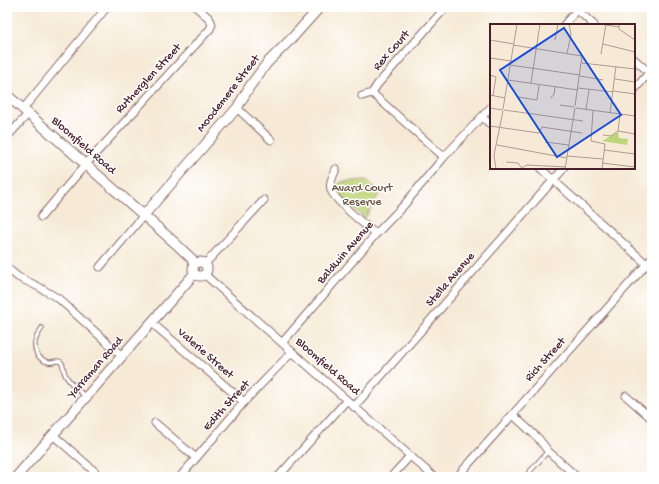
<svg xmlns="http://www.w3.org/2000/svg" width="659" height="484" viewBox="0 0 659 484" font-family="'Gochi Hand',sans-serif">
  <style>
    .green { fill: #bdd478; stroke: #847a52 }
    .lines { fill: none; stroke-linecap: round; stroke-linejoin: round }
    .service-casing { stroke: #866667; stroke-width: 5.5 }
    .minor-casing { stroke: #866667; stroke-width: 9 }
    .tertiary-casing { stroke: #866667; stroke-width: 11 }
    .service { stroke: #fff; stroke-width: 3.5 }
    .minor { stroke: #fff; stroke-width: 7 }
    .tertiary { stroke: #fff; stroke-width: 9 }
    .labels { text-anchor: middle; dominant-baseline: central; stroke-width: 3; stroke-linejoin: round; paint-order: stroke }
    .street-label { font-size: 12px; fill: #4a1f2b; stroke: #fff }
    .park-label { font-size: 12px; fill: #6c5542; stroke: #fff }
    .inset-road { fill: none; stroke: #b19992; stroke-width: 1 }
    .view { fill: #1d4ed8; fill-opacity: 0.15; stroke: #1d4ed8; stroke-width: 2 }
    .inset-edge { fill: none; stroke: #4a1f2b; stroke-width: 2 }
  </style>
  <rect width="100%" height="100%" fill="#fff"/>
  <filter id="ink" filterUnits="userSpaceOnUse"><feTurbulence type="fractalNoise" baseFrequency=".025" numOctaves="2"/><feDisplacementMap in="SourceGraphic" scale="8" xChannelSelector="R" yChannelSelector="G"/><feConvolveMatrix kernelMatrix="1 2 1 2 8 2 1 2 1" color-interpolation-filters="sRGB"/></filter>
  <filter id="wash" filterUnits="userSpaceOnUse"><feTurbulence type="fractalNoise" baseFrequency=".012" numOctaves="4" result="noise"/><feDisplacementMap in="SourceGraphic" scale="16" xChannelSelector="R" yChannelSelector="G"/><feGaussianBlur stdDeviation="0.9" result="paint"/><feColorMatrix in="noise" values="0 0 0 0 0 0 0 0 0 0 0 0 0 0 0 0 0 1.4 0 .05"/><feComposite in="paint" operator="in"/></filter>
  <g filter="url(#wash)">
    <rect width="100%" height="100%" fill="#f6ead6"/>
    <path class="green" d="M367,180L380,192L365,218C356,210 340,200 337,188L338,185L342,182Z"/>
  </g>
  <g filter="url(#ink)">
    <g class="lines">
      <defs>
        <path id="service" d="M42,328C36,337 32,343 37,354C40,359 43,361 49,362C53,363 57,359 61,362C64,365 63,370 65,374C68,382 79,391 86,397
          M525,477L548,451"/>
        <path id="minor" d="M574,7L594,25
          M564,25L577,10
          M634,59L652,75
          M634,90L649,73
          M362,96L372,93
          M237,108L271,140
          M23,109L107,7
          M482,117L491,125
          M7,137L28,114
          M444,157L372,93L377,85L446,7
          M540,168L652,269
          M336,169C333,176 329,183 331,190C335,201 366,226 376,234
          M41,217L86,164L210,29L212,24L209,18L196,7
          M204,265L264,200
          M100,267L144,215
          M7,268L18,277L39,287L59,299L122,356
          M204,274L434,477
          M152,323L244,402
          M282,343L376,234L404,205L444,157L491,107
          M626,396L652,419
          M354,407L564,168
          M513,415L538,438L548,451L577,477
          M155,423L196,458
          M53,435L101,477
          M180,477L244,402L292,352
          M278,477L347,400
          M391,477L410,456
          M457,477L652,258"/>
        <path id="tertiary" d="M7,95L175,243L192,259L194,265
          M144,215L237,108L250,86L267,63L294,36L320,7
          M193 269a7 7 0 1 1 14 0a7 7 0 1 1-14 0Z
          M16,477L194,274"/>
      </defs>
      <use href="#service" class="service-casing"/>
      <use href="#minor" class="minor-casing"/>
      <use href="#tertiary" class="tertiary-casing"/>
      <use href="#service" class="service"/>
      <use href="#minor" class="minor"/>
      <use href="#tertiary" class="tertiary"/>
    </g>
  </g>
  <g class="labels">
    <g class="street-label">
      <text transform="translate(392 51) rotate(-49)">Rex Court</text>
      <text transform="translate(149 79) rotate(-47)">Rutherglen Street</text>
      <text transform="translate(229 94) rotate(-52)">Moodemere Street</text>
      <text transform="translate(83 146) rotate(41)">Bloomfield Road</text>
      <text transform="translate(346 253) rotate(-49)">Baldwin Avenue</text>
      <text transform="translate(451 280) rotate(-49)">Stella Avenue</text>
      <text transform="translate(205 354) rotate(41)">Valerie Street</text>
      <text transform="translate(546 360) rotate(-48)">Rich Street</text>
      <text transform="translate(327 367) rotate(41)">Bloomfield Road</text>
      <text transform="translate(96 368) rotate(-49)">Yarraman Road</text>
      <text transform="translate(227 406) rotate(-48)">Edith Street</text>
    </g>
    <g class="park-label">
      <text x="362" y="189">Avard Court<tspan x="362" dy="14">Reserve</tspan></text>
    </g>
  </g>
  <g transform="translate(490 24)">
    <rect width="145" height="145" fill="#f6ead6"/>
    <path d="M128,108L129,114L138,115L137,121L112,117Z" fill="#bdd478"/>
    <path class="inset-road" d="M129,0V5L145,16M116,1L129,3M0,16L24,20M65,16L68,0M113,20L145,28M23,21L92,32L85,82M77,29L81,11L79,0M111,30L116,0M0,34L21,37M92,39L145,45M20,41L90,51M0,51L6,53L3,72M90,52L113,56M125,55L145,58M18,56L88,66M41,59L50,0M88,64L123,68M123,67L145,70M0,71L15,74M28,73L47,76L49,61M60,74L64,71L65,63M70,81L84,83M0,84L13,86M86,84L145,92M13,85L27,0M96,85L99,66M14,86L93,97M103,86L101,117L115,120L112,145M120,89L126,42M130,90L128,107L145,110M0,102L49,109L52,103L92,109M113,111L121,112L128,107M55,118L79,121M7,121L77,134M114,126L145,130M77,132L113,135M16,138L28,139L31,143M112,139L145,143M6,145L4,131L13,87M29,145L37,141L76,143M75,145L85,84"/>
    <path class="view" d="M74,4L131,91L67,133L10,46Z"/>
    <rect width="145" height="145" class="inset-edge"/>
  </g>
  <rect width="659" height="484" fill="none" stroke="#fff" stroke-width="24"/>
</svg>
